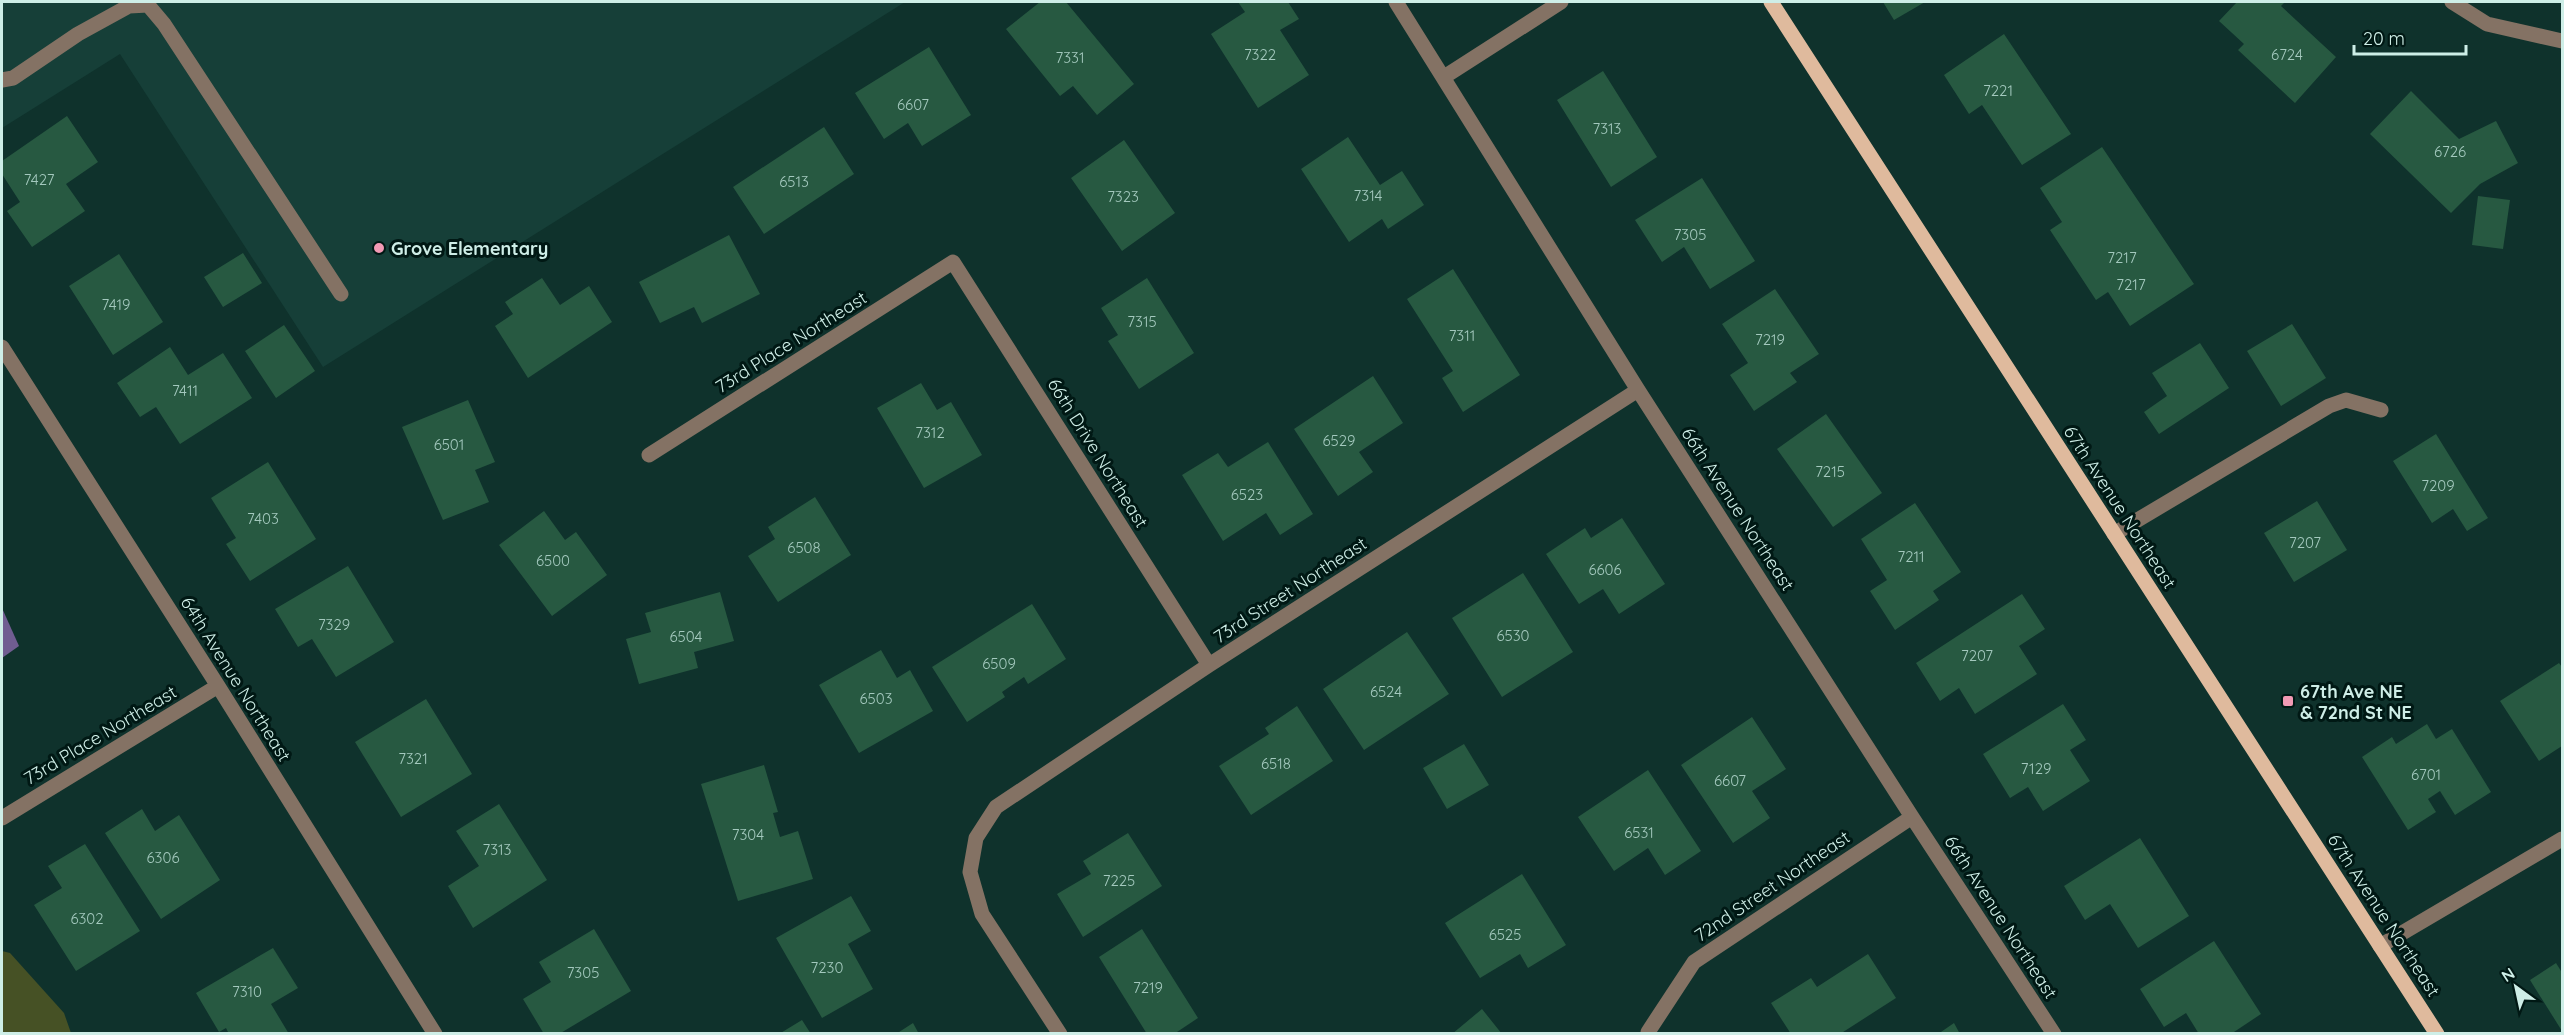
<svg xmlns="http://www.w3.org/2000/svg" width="2564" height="1035" viewBox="0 0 2564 1035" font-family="Quicksand,sans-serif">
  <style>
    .built { fill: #163f38 }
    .green { fill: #465125 }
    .water { fill: #705d91 }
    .building { fill: #275941 }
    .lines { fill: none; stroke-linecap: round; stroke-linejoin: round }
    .minor { stroke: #847264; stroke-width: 15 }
    .major { stroke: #dfba9d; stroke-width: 15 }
    .poi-dot { fill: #f19ab4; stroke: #001814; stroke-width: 2 }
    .labels { text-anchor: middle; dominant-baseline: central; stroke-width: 6; stroke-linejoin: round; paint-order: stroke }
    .number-label { font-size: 15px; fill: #a4c9be }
    .poi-label { font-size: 18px; font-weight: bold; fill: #ceeee7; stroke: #001814; text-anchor: start }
    .street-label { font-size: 18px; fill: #ceeee7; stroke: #001814 }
  </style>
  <rect width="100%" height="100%" fill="#0f322c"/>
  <path class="built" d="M2,2H905L323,367L120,54L2,128Z"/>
  <path class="green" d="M2,951L10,953L64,1013L71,1033H2Z"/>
  <path class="water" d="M2,608L19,646L2,658Z"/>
  <path class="building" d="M1040,2H1066L1134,84L1097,115L1073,86L1060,96L1006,29Z
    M1238,2H1288L1299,19L1280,30L1309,75L1258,108L1211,34L1245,12Z
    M1883,2H1925L1894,20Z
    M2237,2H2285L2281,6L2336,57L2295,103L2238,50L2244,44L2219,21Z
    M2004,34L2071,134L2022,165L1982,105L1969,114L1944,75Z
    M929,47L971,115L922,146L908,123L884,139L855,93Z
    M1603,71L1657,157L1611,187L1557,100Z
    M2411,91L2459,139L2496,121L2518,163L2480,184L2451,213L2370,134Z
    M67,116L98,162L66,184L85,211L32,247L7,211L20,202L2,174V161Z
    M824,127L854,174L764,234L733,187Z
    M1348,137L1380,185L1402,171L1424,205L1388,229L1382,219L1349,242L1301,169Z
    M1124,140L1175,213L1122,251L1071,178Z
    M2102,147L2194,284L2130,326L2108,292L2096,300L2050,230L2062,222L2040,188Z
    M1702,178L1755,261L1710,289L1684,247L1662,262L1635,220Z
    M2478,196L2510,200L2503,249L2472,245Z
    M729,235L760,294L702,323L694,307L660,323L639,282Z
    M243,253L262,283L223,307L204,277Z
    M119,254L163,322L113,355L69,286Z
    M1453,269L1520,375L1463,412L1442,378L1453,371L1407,299Z
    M542,278L560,305L589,286L612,322L528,378L495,326L513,314L505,302Z
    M1147,278L1194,353L1139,389L1108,341L1118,335L1101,308Z
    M1775,289L1819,354L1790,373L1797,382L1754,411L1730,375L1748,363L1722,324Z
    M2292,324L2326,378L2281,406L2247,351Z
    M284,325L315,371L276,398L245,351Z
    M2200,343L2229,388L2159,434L2144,412L2167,396L2152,373Z
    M170,347L188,375L223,353L252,398L180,444L156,407L140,417L117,383Z
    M1373,376L1403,423L1359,452L1373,472L1338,496L1294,429Z
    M921,383L937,410L951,402L982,455L924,488L877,408Z
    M468,400L495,462L475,470L489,502L443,520L402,427Z
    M1826,414L1882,493L1833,527L1777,449Z
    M2436,434L2488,518L2467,531L2453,509L2432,523L2393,461Z
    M1268,442L1313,514L1280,535L1266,513L1223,541L1182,475L1218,453L1228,467Z
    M268,462L316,539L250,581L226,544L236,538L211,498Z
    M815,497L851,555L778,602L748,556L775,539L768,527Z
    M2317,501L2347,550L2294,582L2264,533Z
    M1915,503L1961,572L1933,591L1939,600L1895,630L1870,591L1887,580L1861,539Z
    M544,511L565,540L576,532L607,575L552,616L499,545Z
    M1622,518L1665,584L1619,614L1603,589L1579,604L1546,554L1585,528L1591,538Z
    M348,566L394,642L336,677L312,639L298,647L275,609Z
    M1523,573L1573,652L1502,697L1452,618Z
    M720,592L734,641L694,652L698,668L639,684L626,639L651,632L645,613Z
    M2022,594L2045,629L2019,646L2037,674L1975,714L1959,688L1940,701L1916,663Z
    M1032,604L1066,659L1028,684L1024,677L1002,692L1005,697L967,722L932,667Z
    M1407,632L1449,694L1364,750L1323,689Z
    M881,650L897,678L910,670L933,711L859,753L819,685Z
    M2559,663L2562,667V746L2539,761L2500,701Z
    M426,699L472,774L401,817L355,742Z
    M2063,704L2086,740L2070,750L2090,781L2043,811L2028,787L2010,798L1983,754Z
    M1297,706L1333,761L1251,815L1219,766L1269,734L1265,728Z
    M1752,717L1786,769L1752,791L1770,818L1733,843L1681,765Z
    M2427,724L2436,739L2452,729L2491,792L2455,815L2440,791L2428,799L2436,812L2408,830L2362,757L2392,737L2396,744Z
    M1464,744L1489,785L1447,809L1423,768Z
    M764,765L778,812L773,813L780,837L798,831L813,879L738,901L701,784Z
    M1648,770L1701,851L1665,875L1648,848L1614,871L1578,817Z
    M499,804L547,880L473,928L448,886L479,866L456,831Z
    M142,809L155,831L179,815L220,880L161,919L105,833Z
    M1128,833L1162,886L1083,937L1057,894L1091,874L1083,861Z
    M2140,838L2189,916L2138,948L2110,904L2085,920L2064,886Z
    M85,844L140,931L76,971L34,905L62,888L48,866Z
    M1522,874L1566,945L1528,968L1520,954L1480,978L1445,923Z
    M851,896L871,931L848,944L873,989L822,1018L776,938Z
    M594,929L631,991L559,1034H544L523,999L551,982L539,962Z
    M1142,929L1198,1018L1174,1034H1147L1099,957Z
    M2214,941L2261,1014L2231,1034H2199L2186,1013L2164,1027L2140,989Z
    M273,948L298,988L271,1004L289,1034H229L226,1028L219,1032L196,993Z
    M1868,954L1896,998L1840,1034H1791L1771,1003L1811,978L1817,987Z
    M2556,963L2561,971L2562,969V1031L2530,980Z
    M1482,1009L1502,1034H1452Z
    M802,1020L811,1034H779Z
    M913,1023L919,1034H896Z
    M1954,1023L1960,1034H1938Z"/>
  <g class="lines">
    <path class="minor" d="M1396,2L1638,390L1912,817L2054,1034
      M2452,2L2487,24L2562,41
      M1444,77L1561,2
      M2,80L13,78L78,34L129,6L148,5L164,24L341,294
      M2,347L218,686L435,1034
      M649,455L953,262L1209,665
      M2114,534L2329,406L2346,400L2381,410
      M2,818L218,686
      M2380,946L2562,839
      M1648,1032L1694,962L1912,817
      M1060,1034L982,914L970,872L976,838L996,807L1209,665L1638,390"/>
    <path class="major" d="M1771,2L2437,1034"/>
  </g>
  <g class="poi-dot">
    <circle cx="379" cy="248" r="6"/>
    <rect x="2282" y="695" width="12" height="12" rx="3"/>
  </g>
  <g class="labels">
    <g class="number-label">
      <text x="1260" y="54">7322</text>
      <text x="2287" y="54">6724</text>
      <text x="1070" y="57">7331</text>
      <text x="1998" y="90">7221</text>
      <text x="913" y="104">6607</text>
      <text x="1607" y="128">7313</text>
      <text x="2450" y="151">6726</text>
      <text x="39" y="179">7427</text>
      <text x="794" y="181">6513</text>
      <text x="1368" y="195">7314</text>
      <text x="1123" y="196">7323</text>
      <text x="1690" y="234">7305</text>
      <text x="2122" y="257">7217</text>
      <text x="2131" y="284">7217</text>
      <text x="116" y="304">7419</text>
      <text x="1142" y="321">7315</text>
      <text x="1462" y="335">7311</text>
      <text x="1770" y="339">7219</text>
      <text x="185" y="390">7411</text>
      <text x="930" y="432">7312</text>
      <text x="1339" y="440">6529</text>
      <text x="449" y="444">6501</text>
      <text x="1830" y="471">7215</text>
      <text x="2438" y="485">7209</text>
      <text x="1247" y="494">6523</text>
      <text x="263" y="518">7403</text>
      <text x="2305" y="542">7207</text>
      <text x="804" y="547">6508</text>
      <text x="1911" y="556">7211</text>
      <text x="553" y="560">6500</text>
      <text x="1605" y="569">6606</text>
      <text x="334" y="624">7329</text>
      <text x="1513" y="635">6530</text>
      <text x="686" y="636">6504</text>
      <text x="1977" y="655">7207</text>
      <text x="999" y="663">6509</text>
      <text x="1386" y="691">6524</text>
      <text x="876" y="698">6503</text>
      <text x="413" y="758">7321</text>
      <text x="1276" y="763">6518</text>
      <text x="2036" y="768">7129</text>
      <text x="2426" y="774">6701</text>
      <text x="1730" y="780">6607</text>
      <text x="1639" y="832">6531</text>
      <text x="748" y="834">7304</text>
      <text x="497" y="849">7313</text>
      <text x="163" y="857">6306</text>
      <text x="1119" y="880">7225</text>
      <text x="87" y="918">6302</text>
      <text x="1505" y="934">6525</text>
      <text x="827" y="967">7230</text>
      <text x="583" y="972">7305</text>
      <text x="1148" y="987">7219</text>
      <text x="247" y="991">7310</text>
    </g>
    <g class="poi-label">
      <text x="391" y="248">Grove Elementary</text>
      <text x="2300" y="691">67th Ave NE<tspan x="2300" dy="21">&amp; 72nd St NE</tspan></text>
    </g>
    <g class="street-label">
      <text transform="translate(791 342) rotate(-32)">73rd Place Northeast</text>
      <text transform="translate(1098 453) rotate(58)">66th Drive Northeast</text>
      <text transform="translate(2120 507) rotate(57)">67th Avenue Northeast</text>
      <text transform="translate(1738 509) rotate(57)">66th Avenue Northeast</text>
      <text transform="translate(1290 590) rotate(-33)">73rd Street Northeast</text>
      <text transform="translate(236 679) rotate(58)">64th Avenue Northeast</text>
      <text transform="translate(100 735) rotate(-31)">73rd Place Northeast</text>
      <text transform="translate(1772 886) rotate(-34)">72nd Street Northeast</text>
      <text transform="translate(2384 915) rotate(57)">67th Avenue Northeast</text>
      <text transform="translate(2001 917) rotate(57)">66th Avenue Northeast</text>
    </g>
  </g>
  <rect width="2564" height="1035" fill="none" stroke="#ceeee7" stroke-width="6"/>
  <g transform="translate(2516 987) rotate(327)" stroke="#001814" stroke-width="4.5" paint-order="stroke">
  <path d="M0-4.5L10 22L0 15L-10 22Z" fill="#ceeee7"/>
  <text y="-9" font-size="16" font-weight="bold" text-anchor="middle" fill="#ceeee7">N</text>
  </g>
  <path d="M2354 45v9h112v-9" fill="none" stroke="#ceeee7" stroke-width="3"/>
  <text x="2363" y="45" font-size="18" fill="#ceeee7" stroke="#001814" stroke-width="4.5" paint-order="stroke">20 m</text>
</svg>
